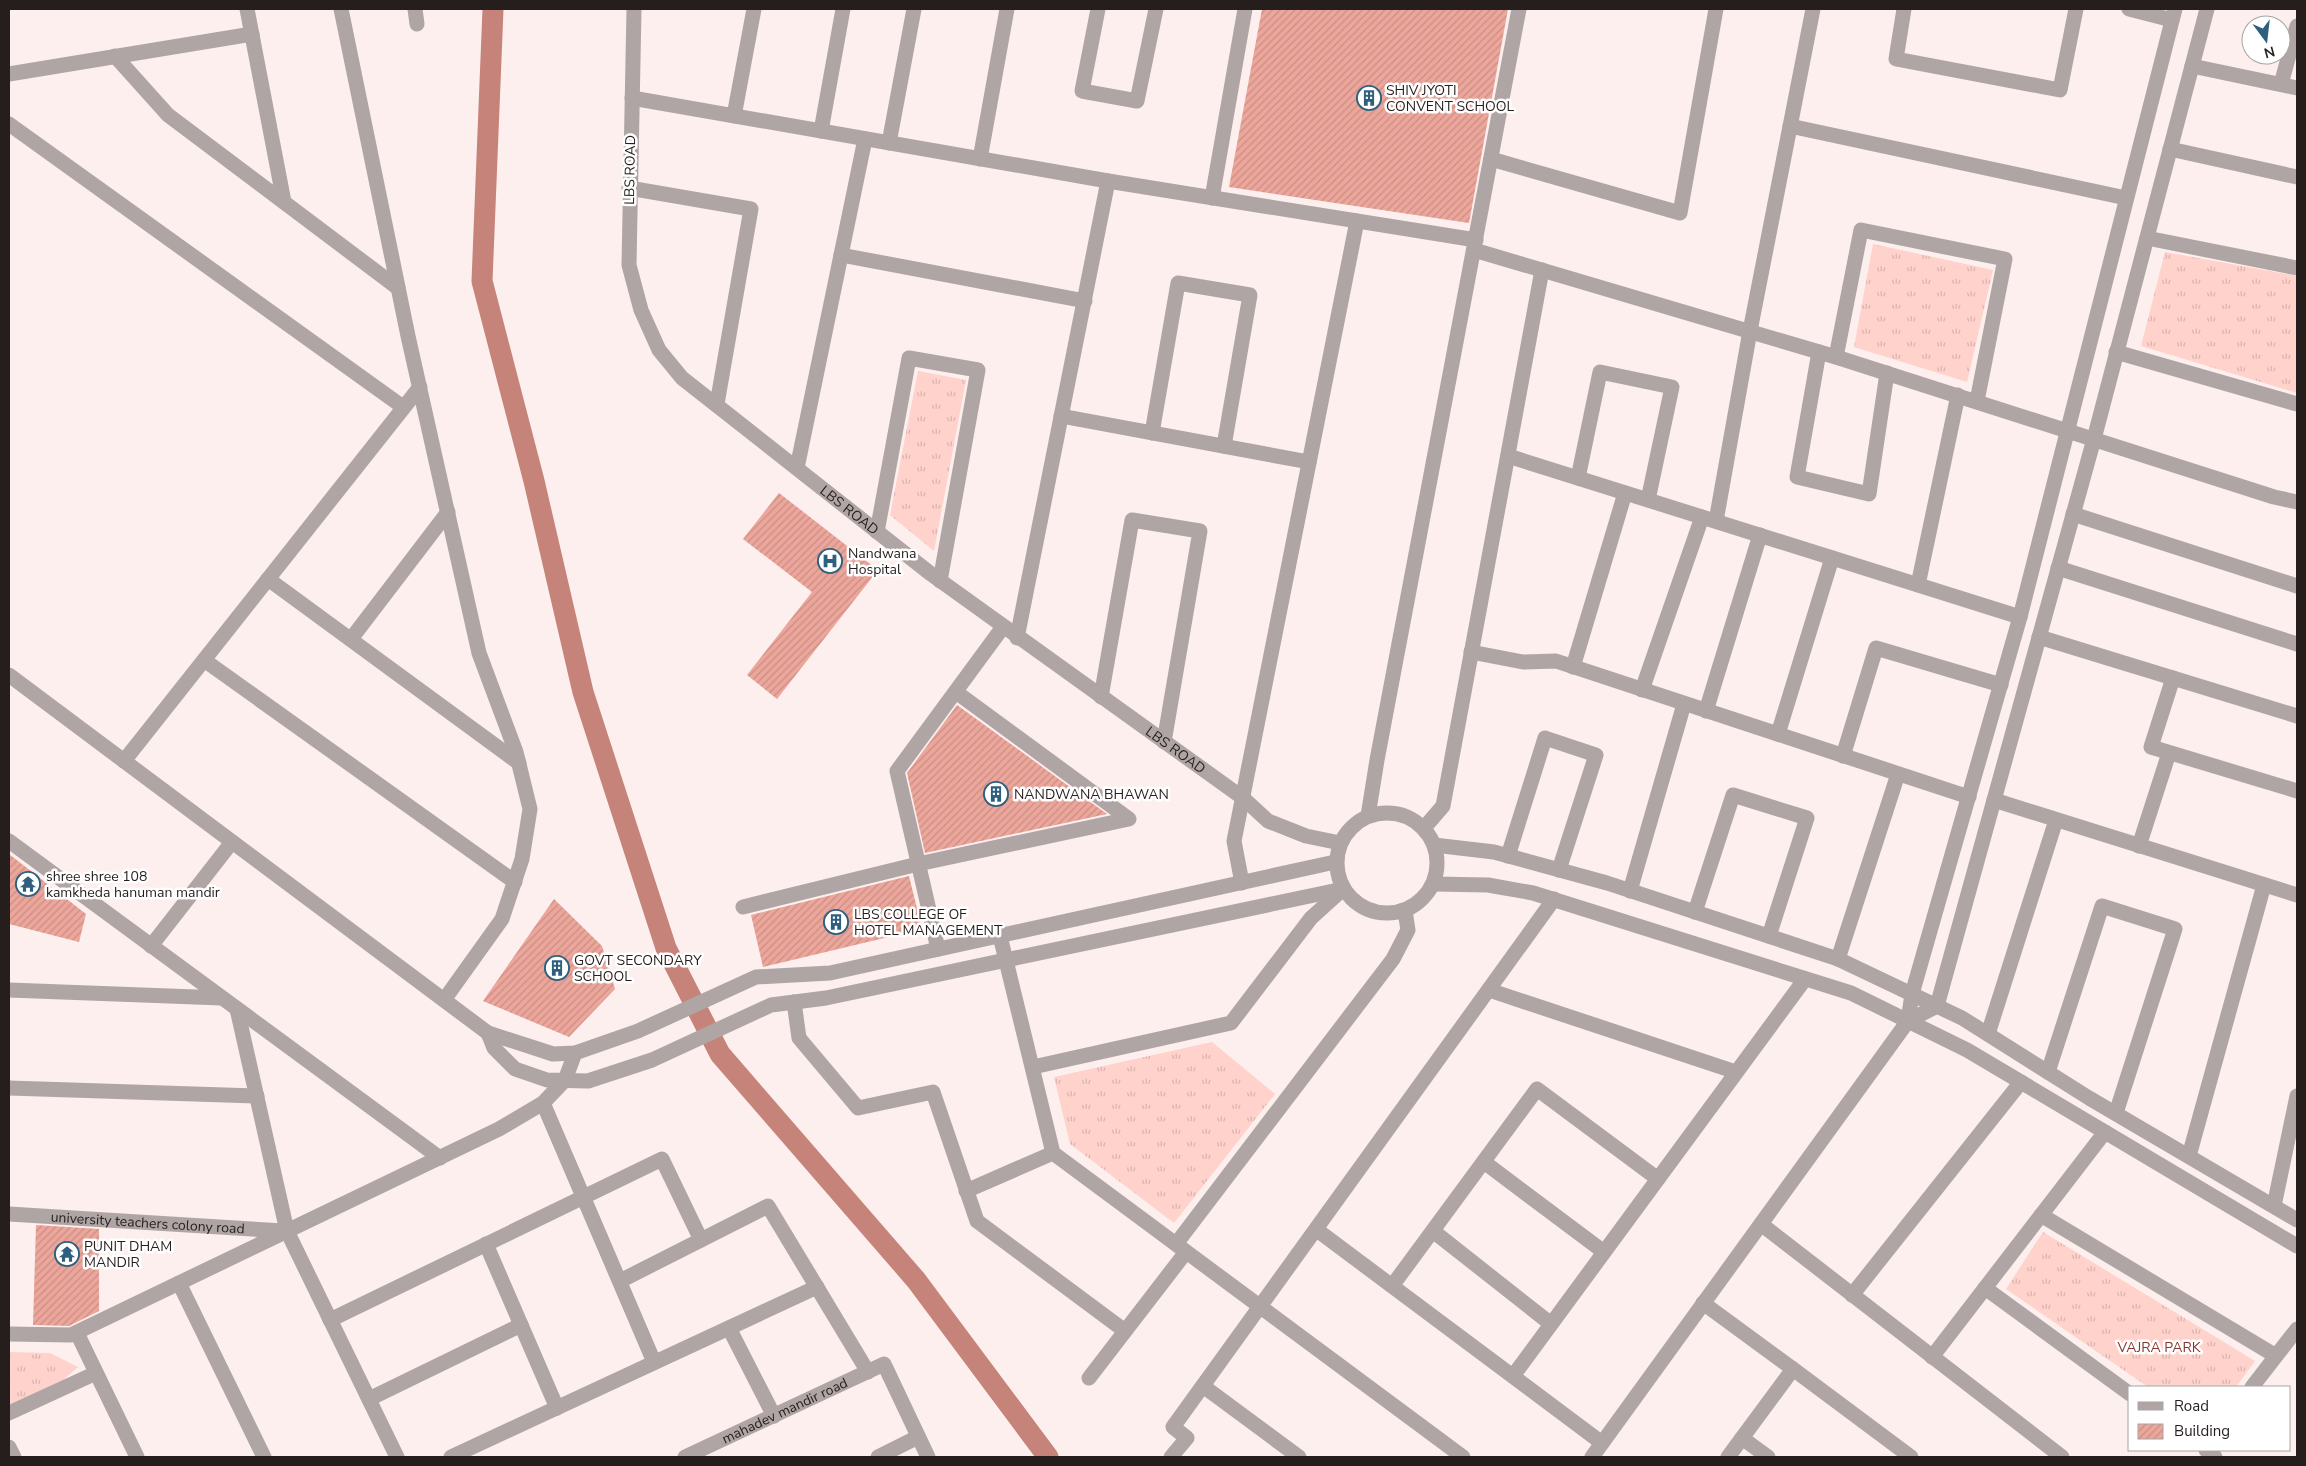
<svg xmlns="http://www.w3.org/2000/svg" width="2306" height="1466" viewBox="0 0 2306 1466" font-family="'Nunito Sans',sans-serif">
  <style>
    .grass { fill: url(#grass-tufts) }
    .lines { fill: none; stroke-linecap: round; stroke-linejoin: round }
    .canal { stroke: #c68379; stroke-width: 21 }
    .building { fill: url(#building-hatch) }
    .minor { stroke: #afa5a4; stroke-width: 15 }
    .labels { text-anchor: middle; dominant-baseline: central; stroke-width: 5; stroke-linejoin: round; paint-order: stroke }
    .poi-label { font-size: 14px; fill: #251e1d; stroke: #fff; text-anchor: start }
    .street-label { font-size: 14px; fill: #251e1d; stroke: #fff }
    .park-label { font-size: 14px; fill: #87342b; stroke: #fff }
  </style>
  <defs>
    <pattern id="grass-tufts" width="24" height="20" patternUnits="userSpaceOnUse" patternTransform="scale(1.25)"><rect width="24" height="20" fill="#ffd2cb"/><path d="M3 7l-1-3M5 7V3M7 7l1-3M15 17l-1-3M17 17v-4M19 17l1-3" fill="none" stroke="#dab4ae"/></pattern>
    <pattern id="building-hatch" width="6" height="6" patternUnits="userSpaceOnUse" patternTransform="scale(1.25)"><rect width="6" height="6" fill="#eca69b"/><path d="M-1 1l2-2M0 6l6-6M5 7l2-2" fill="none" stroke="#ca8e85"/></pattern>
  </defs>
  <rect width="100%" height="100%" fill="#fcefed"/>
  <path class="grass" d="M1873,244L1993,270L1967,382L1854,347Z
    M2165,252L2297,276V393L2141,346Z
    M918,371L966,380L934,551L890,515Z
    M1212,1042L1275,1094L1174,1223L1070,1144L1054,1077Z
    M2043,1232L2255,1361L2236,1387H2148L2006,1289Z
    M9,1352L50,1353L78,1367L62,1381L9,1406Z"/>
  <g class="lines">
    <path class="canal" d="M493,9L482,281L534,481L583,692L666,948L720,1054L916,1280L1048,1457"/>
  </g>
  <path class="building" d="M1262,9H1508L1469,223L1229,187Z
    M779,493L878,570L777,699L747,675L812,592L743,539Z
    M957,705L1107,814L925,853L907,773Z
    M9,854L86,914L79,942L9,924Z
    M909,876L922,929L763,967L751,915Z
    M554,899L602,946L615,989L569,1037L483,1001Z
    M36,1225L99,1229V1311L69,1326L33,1325Z"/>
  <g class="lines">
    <g class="minor">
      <path d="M247,9L284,202"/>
      <path d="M341,9L408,336L479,653L516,752L530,809L522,859L502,919L444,1000"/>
      <path d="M415,9L417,24"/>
      <path id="s1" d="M634,9L629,265L641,310L659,350L682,378L931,574L1243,798L1268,821L1306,836L1340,843"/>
      <path d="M1098,9L1082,91L1137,101L1156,9"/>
      <path d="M1904,9L1896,59L2060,90L2076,9"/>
      <path d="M2129,9L2172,20"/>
      <path d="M115,56L168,115L398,288"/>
      <path d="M2192,66L2297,88"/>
      <path d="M9,74L252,34"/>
      <path d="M2281,84L2297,26"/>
      <path d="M632,98L1108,181L1476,240"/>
      <path d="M734,116L754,9"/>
      <path d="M9,124L403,407"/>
      <path d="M1790,126L2126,198"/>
      <path d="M821,131L843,9"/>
      <path d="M889,143L914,9"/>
      <path d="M2170,149L2297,177"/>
      <path d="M980,159L1007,9"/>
      <path d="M1491,159L1680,213L1716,9"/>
      <path d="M629,188L751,209L717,404"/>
      <path d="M1212,198L1245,9"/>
      <path d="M2147,238L2297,268"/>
      <path d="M1474,250L1836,357L2274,497L2297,502"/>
      <path d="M841,255L1085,301"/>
      <path d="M1819,352L1797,477L1869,494L1887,373"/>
      <path d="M2116,352L2297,404"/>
      <path d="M1836,357L1861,230L2005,259L1977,401"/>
      <path d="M1061,416L1309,462"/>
      <path d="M1152,433L1178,283L1250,295L1224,446"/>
      <path d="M1508,456L2020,617"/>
      <path d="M797,468L865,139"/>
      <path d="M1578,478L1600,372L1672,387L1648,500"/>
      <path d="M2073,514L2297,586"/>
      <path d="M1716,521L1750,331L1813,9"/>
      <path d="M877,532L909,358L978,370L940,581"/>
      <path d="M2058,568L2297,644"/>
      <path d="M268,579L519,763"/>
      <path d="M1918,585L1958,395"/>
      <path d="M2039,637L2297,716"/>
      <path d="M1017,638L1108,181"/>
      <path d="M351,639L448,512"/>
      <path d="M1471,652L1523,662L1556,661L1969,797"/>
      <path d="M204,660L515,882"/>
      <path d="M1573,667L1625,493"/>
      <path d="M9,675L488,1033L553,1054L575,1053L638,1031L756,977L830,973L1335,862"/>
      <path d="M2173,678L2151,747L2297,791"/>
      <path d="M1642,690L1702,517"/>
      <path d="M1101,697L1132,520L1200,531L1164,742"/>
      <path d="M1706,711L1760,535"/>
      <path d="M1778,734L1832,558"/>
      <path d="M1843,756L1876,648L2001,685"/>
      <path d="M124,761L420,387"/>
      <path d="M1994,800L2297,895"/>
      <circle cx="1387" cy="863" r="50"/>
      <path d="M1368,816L1377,760L1519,9"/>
      <path d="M1424,828L1443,806L1542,270"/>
      <path d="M9,841L440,1158"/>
      <path d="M1434,845L1494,852L1607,883L1838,959L1962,1018L2089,1098L2297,1220"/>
      <path d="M2139,846L2169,753"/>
      <path d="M1508,856L1545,738L1596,755L1559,870"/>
      <path d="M1242,883L1234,841L1357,221"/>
      <path d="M1434,884L1488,885L1533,893L1851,993L1967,1050L2297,1246"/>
      <path d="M1630,891L1684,704"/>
      <path d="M743,907L918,864L1129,819L956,692"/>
      <path d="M1695,912L1733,795L1807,818L1769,936"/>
      <path d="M1000,936L1053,1153L1463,1457"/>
      <path d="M151,946L232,842"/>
      <path d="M938,949L897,771L1003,627"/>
      <path d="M1838,959L1898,774"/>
      <path d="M9,990L222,998"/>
      <path d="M1489,990L1736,1072"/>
      <path d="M794,1002L799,1038L858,1108L933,1092L977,1221L1125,1331"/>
      <path d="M237,1009L287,1231L397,1457"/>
      <path d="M1908,1021L1937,1006L2094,439L2207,9"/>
      <path d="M488,1033L494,1048L515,1069L547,1080L588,1081L652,1060L771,1005L826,998L1343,889"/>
      <path d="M1988,1034L2056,820"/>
      <path d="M1033,1067L1231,1023L1311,918L1342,890"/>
      <path d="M2048,1072L2102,906L2175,929L2116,1113"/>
      <path d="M9,1088L257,1096"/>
      <path d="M543,1103L654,1362"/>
      <path d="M2189,1156L2264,885"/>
      <path d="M1484,1162L1604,1252"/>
      <path d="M966,1191L1053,1153"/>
      <path d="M2274,1206L2297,1096"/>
      <path id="s2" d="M9,1214L284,1231"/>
      <path d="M2041,1215L2276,1356"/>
      <path d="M1761,1224L2062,1457"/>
      <path d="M1317,1230L1602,1443"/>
      <path d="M1433,1231L1551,1324"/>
      <path d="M486,1244L557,1408"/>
      <path d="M1176,1244L1393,959L1408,930L1405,911"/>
      <path d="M620,1281L768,1206L868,1372"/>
      <path d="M179,1283L264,1457"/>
      <path d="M1392,1286L1537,1089L1658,1179"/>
      <path d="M1985,1288L2130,1394"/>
      <path d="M1852,1295L2021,1082"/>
      <path d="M1703,1303L1793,1369L1728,1457"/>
      <path d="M330,1320L662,1159L701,1240"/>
      <path d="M729,1328L774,1416"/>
      <path d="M77,1333L137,1457"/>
      <path d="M9,1334L71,1335L499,1129L543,1103L565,1080L575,1053"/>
      <path d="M1932,1357L2105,1132"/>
      <path d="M1793,1369L1911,1457"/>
      <path d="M1513,1376L1805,979"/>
      <path d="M1089,1378L1186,1252"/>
      <path d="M1203,1386L1299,1457"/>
      <path d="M2252,1387L2297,1329"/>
      <path d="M369,1399L521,1325"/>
      <path d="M9,1413L96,1373"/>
      <path d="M1742,1438L1768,1457"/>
      <path d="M9,1447L14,1457"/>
      <path d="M2206,1450L2215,1457"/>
      <path d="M451,1457L817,1287"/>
      <path id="s3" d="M685,1457L884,1364L928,1457"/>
      <path d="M878,1457L918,1437"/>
      <path d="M1171,1457L1187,1438L1173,1427L1554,899"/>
      <path d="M1592,1457L1908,1021L1912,994L2020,617L2175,9"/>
    </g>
  </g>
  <defs>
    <symbol id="building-ring" viewBox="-11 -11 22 22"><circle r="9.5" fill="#fff" stroke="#2f5f7e" stroke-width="1.5"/><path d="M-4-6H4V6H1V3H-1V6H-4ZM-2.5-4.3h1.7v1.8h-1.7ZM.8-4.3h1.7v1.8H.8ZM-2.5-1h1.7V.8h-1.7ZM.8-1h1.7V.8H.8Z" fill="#2f5f7e"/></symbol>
    <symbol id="hospital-ring" viewBox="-11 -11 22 22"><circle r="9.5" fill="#fff" stroke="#2f5f7e" stroke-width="1.5"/><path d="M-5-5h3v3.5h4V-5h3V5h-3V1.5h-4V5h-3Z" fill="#2f5f7e"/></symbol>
    <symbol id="temple-ring" viewBox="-11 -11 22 22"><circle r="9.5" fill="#fff" stroke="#2f5f7e" stroke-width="1.5"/><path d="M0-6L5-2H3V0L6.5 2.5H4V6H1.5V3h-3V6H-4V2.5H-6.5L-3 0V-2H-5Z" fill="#2f5f7e"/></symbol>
  </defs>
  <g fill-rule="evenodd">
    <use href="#building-ring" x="1355" y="84" width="28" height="28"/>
    <use href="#hospital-ring" x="816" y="547" width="28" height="28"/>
    <use href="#building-ring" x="982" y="780" width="28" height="28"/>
    <use href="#temple-ring" x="14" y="870" width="28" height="28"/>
    <use href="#building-ring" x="822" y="908" width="28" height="28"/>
    <use href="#building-ring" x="543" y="954" width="28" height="28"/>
    <use href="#temple-ring" x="53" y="1240" width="28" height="28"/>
  </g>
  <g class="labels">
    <g class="poi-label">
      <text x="1386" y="90">SHIV JYOTI<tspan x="1386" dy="16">CONVENT SCHOOL</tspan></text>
      <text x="848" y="553">Nandwana<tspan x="848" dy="16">Hospital</tspan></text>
      <text x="1014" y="794">NANDWANA BHAWAN</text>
      <text x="46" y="876">shree shree 108<tspan x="46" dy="16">kamkheda hanuman mandir</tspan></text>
      <text x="854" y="914">LBS COLLEGE OF<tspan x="854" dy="16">HOTEL MANAGEMENT</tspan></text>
      <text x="574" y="960">GOVT SECONDARY<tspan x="574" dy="16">SCHOOL</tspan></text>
      <text x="84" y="1246">PUNIT DHAM<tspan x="84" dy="16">MANDIR</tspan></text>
    </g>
    <g class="street-label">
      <text transform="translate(630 170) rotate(-89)">LBS ROAD</text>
      <text stroke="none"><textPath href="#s1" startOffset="596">LBS ROAD</textPath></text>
      <text stroke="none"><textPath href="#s1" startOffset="1001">LBS ROAD</textPath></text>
      <text stroke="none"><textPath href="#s2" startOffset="139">university teachers colony road</textPath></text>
      <text stroke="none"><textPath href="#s3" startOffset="110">mahadev mandir road</textPath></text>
    </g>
    <g class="park-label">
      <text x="2159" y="1347">VAJRA PARK</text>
    </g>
  </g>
  <rect width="2306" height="1466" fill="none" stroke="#251e1d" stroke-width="20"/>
  <rect x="2128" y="1386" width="162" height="65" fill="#ffffff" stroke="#a8a5a5"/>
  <rect x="2138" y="1402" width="25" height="8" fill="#afa5a4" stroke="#a8a5a5"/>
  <text x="2174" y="1411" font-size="15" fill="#251e1d">Road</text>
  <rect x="2138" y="1424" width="25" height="15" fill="url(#building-hatch)" stroke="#a8a5a5"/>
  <text x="2174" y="1436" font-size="15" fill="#251e1d">Building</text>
  <g transform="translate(2266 40) rotate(165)"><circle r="24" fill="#ffffff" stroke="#a8a5a5"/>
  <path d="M0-4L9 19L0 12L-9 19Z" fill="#2f5f7e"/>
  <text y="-8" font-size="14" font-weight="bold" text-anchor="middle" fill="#251e1d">N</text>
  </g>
</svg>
